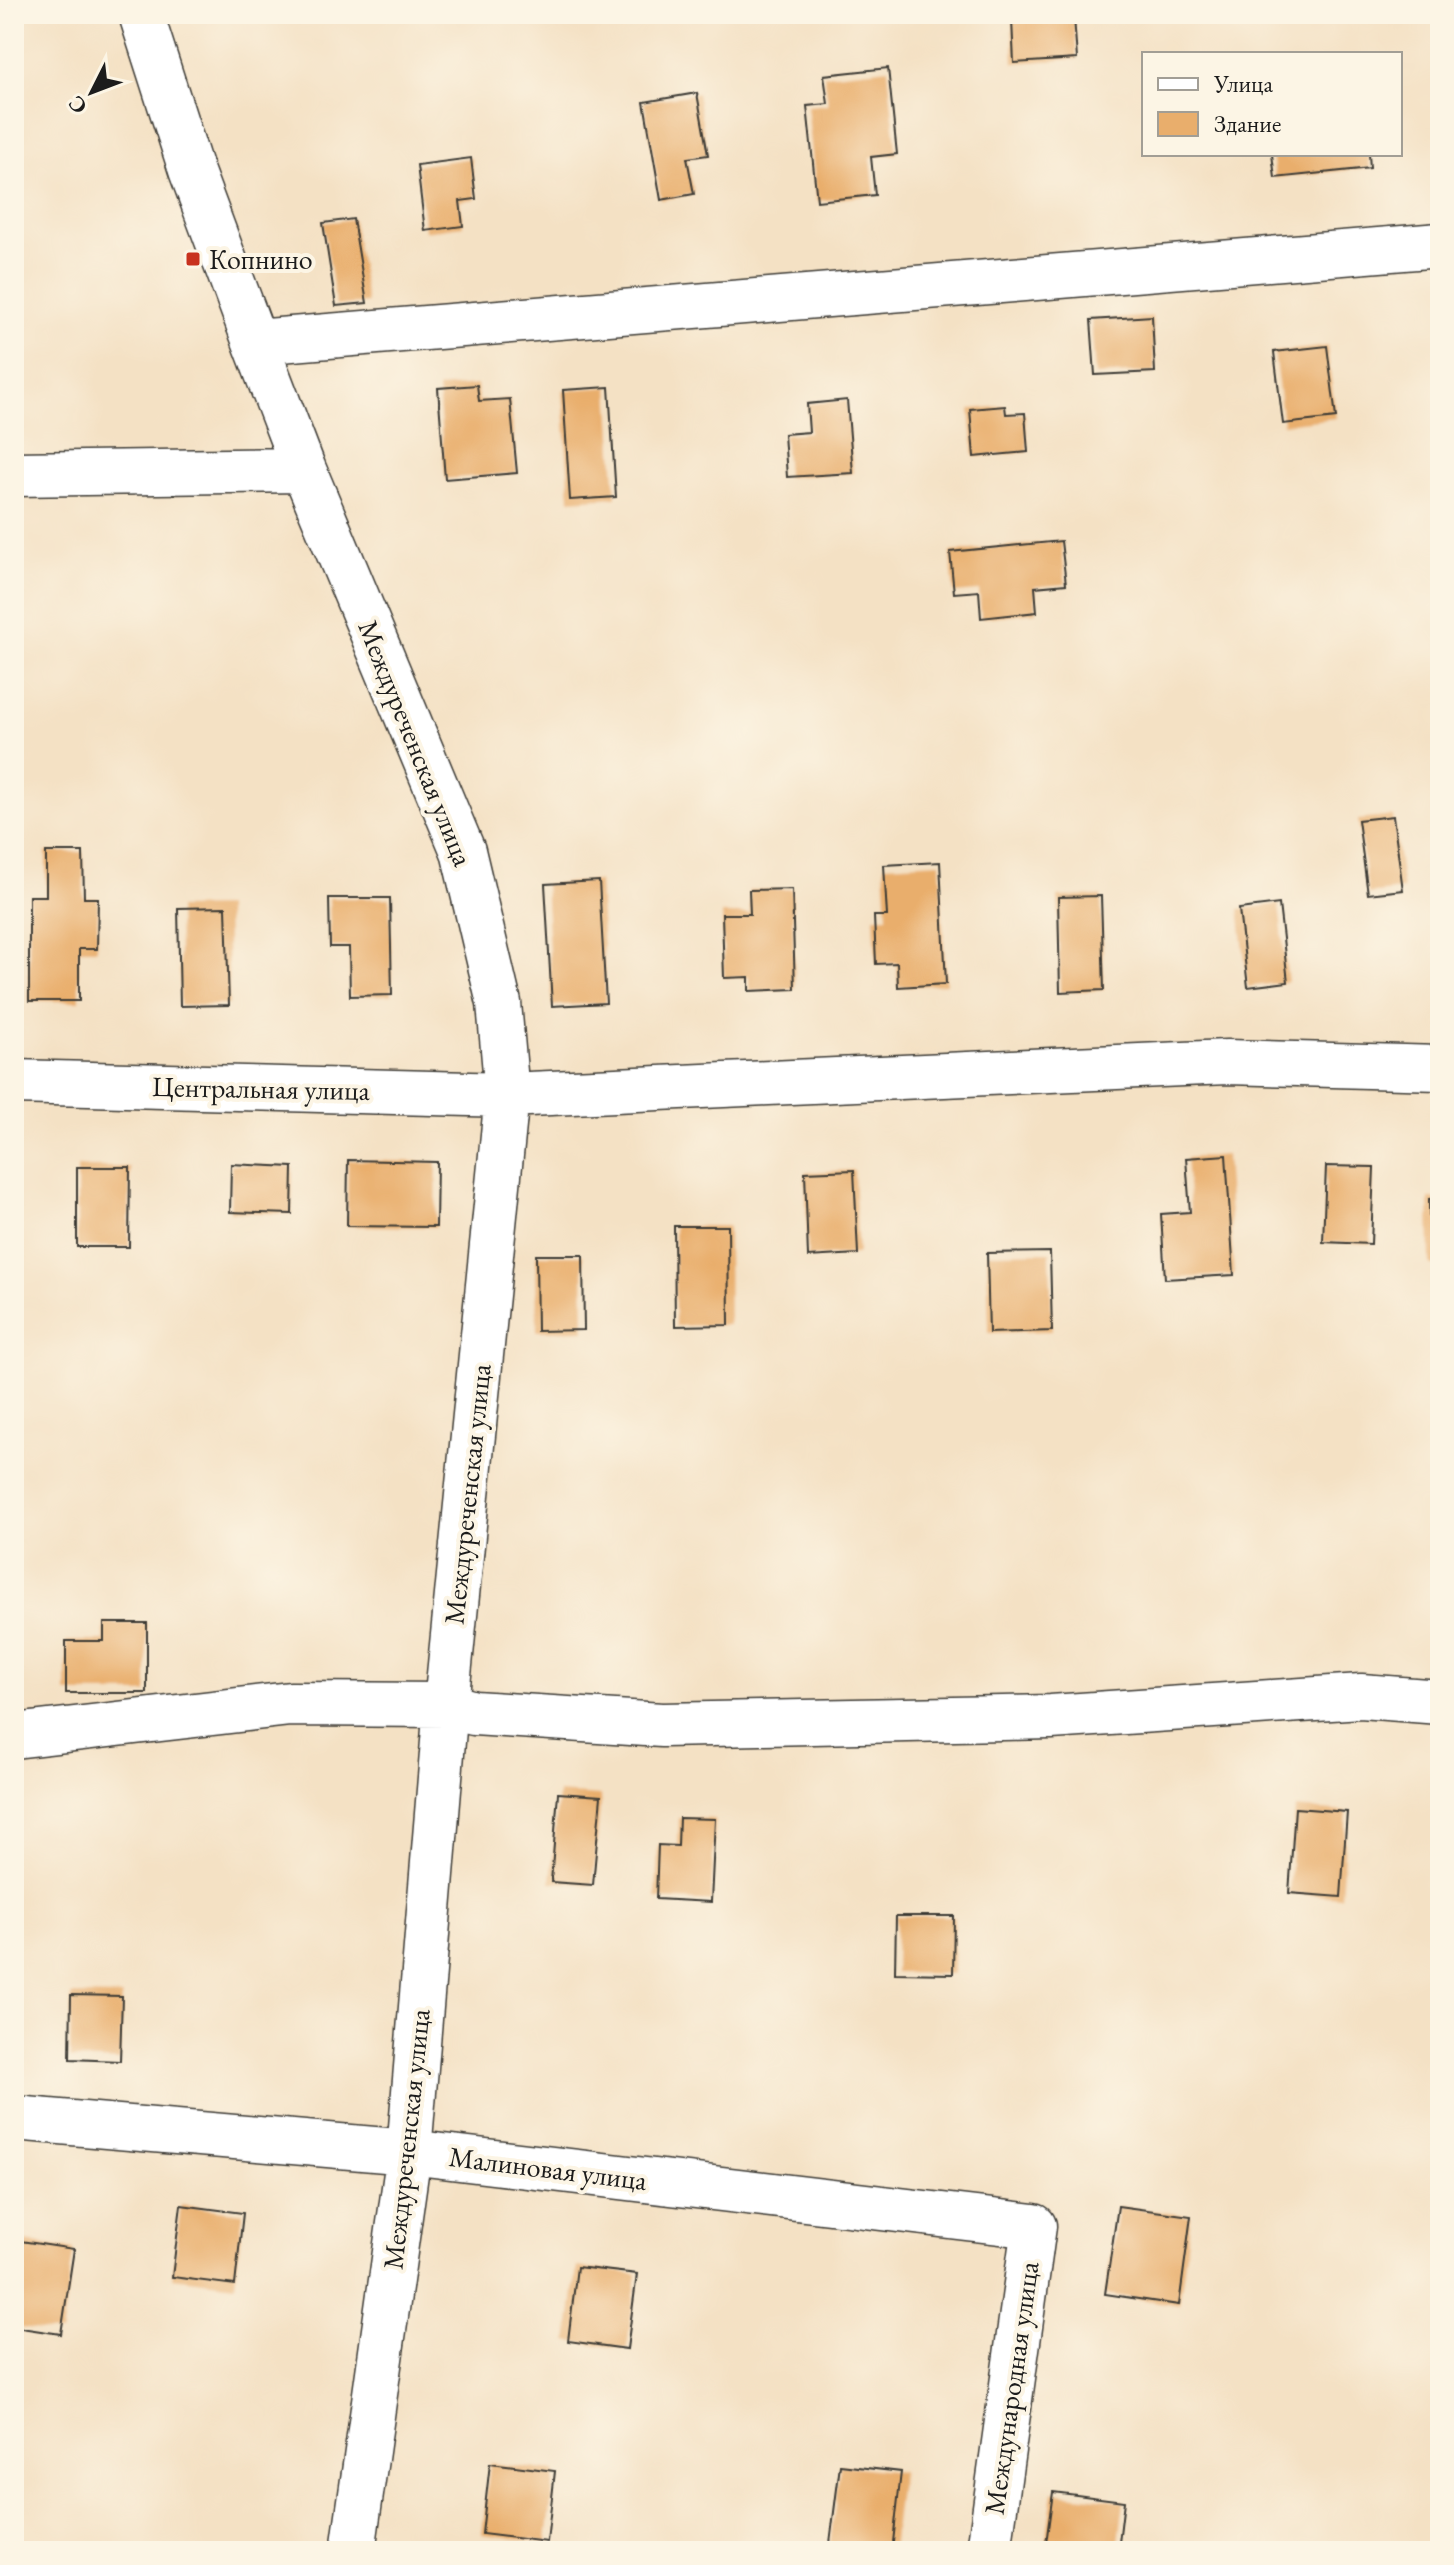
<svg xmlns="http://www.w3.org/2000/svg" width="1454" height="2565" viewBox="0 0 1454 2565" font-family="'EB Garamond',serif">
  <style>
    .building { fill: #e9ae6c }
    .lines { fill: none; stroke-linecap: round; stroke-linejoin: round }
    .minor-casing { stroke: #3c3a35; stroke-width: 47 }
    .minor { stroke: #fff; stroke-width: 44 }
    .poi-dot { fill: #c8321e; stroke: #fcf5e5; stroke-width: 3 }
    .labels { text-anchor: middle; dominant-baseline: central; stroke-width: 8; stroke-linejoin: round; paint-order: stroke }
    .poi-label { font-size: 28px; fill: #1c1c1c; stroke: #fcf5e5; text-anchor: start }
    .street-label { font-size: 28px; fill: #1c1c1c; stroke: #fcf5e5 }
  </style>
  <rect width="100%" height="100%" fill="#fcf5e5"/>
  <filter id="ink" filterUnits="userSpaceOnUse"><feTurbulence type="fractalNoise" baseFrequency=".0125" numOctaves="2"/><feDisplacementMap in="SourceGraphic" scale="16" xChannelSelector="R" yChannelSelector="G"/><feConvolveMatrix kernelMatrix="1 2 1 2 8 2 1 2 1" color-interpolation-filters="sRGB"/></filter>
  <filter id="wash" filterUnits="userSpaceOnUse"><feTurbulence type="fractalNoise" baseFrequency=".006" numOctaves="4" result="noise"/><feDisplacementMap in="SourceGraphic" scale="32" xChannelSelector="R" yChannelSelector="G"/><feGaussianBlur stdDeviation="1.8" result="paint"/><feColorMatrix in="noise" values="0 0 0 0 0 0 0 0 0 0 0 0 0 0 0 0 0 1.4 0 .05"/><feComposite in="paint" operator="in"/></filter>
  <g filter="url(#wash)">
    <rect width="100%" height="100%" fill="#f4e1c4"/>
    <g id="blocks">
      <path class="building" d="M1074,17L1077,59L1014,63L1012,20Z
        M888,68L897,154L871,157L875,195L817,201L807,106L828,104L824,75Z
        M697,93L708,155L687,158L694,194L661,200L644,102Z
        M1272,154H1369L1370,168L1275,178Z
        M471,158L476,199L460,201L463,226L425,231L417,165Z
        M353,219L367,303L336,306L323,223Z
        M1152,316L1155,372L1095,375L1091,320Z
        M1327,346L1336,418L1283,424L1274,352Z
        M477,385L479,401L510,399L517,473L445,479L438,388Z
        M609,387L616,497L570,500L563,390Z
        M847,400L853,473L787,477L784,434L809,432L807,404Z
        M1005,406L1006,414L1025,413L1028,452L974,457L970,409Z
        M1061,541L1066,584L1035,587L1037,612L981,618L979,591L954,593L950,552Z
        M1393,816L1403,890L1368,894L1358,820Z
        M46,852H83L84,898H98L97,949H79V1001H29V896H46Z
        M940,862L946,984L898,987L897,963L876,964L874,916H887L884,865Z
        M599,881L606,1003L552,1006L545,884Z
        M792,889L795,989L749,991V977L724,978L722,914H750L749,890Z
        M1101,896L1104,990L1060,992L1058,897Z
        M329,898H390L392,995L350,996L349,947H330Z
        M1279,904L1288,982L1248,987L1239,909Z
        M226,907L229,1005L180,1006L178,908Z
        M1226,1155L1234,1275L1165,1279L1161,1214L1190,1212L1186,1158Z
        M348,1160L437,1162L436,1227L347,1226Z
        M231,1164L293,1167L292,1214L230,1212Z
        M1326,1166L1374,1167L1371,1244L1323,1242Z
        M77,1167H130L129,1247H77Z
        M854,1170L858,1254L808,1257L805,1172Z
        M1440,1198V1266H1430L1429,1199Z
        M674,1226H728L729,1325L675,1326Z
        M1050,1252L1052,1331L989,1333L987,1253Z
        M536,1255H583L584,1330L537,1331Z
        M104,1623H147V1693H66V1641H104Z
        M558,1793L601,1796L593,1885L551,1882Z
        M1295,1808L1347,1812L1341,1897L1289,1893Z
        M679,1818L715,1819L711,1902L656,1899L658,1845L678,1846Z
        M896,1916H954L953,1974L895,1973Z
        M71,1995L122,1996L120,2061L70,2059Z
        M181,2205L243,2213L235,2285L172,2277Z
        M1118,2206L1191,2216L1179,2305L1105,2294Z
        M14,2240L74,2249L61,2334L14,2327Z
        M577,2267L637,2274L627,2349L568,2341Z
        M490,2463L555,2471L547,2542L482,2534Z
        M840,2465L901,2472L892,2551H829Z
        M1053,2492L1124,2501L1118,2551H1045Z"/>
    </g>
  </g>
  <g filter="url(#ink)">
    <use href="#blocks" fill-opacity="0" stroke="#3c3a35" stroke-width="2"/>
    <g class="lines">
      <defs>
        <path id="minor" d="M141,14L191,170L255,342L304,470L463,851L499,1003L507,1095L446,1705L409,2152L353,2551
          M255,342L1440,245
          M14,474L304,470
          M14,1082L507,1095L1227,1062L1440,1068
          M14,1736L290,1704L446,1705L474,1713L662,1725L1051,1717L1361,1696L1440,1702
          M14,2118L409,2152L1034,2226L989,2551"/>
      </defs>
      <use href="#minor" class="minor-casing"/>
      <use href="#minor" class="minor"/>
    </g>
  </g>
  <rect class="poi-dot" x="185" y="251" width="16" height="16" rx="4"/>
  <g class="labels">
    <g class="poi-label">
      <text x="209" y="259">Копнино</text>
    </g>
    <g class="street-label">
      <text transform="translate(416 743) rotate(68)">Междуреченская улица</text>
      <text transform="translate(261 1088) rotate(1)">Центральная улица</text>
      <text transform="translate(467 1494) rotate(-84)">Междуреченская улица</text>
      <text transform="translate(406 2139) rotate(-84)">Междуреченская улица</text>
      <text transform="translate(548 2168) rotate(7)">Малиновая улица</text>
      <text transform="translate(1011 2388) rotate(-82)">Международная улица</text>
    </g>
  </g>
  <rect width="1454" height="2565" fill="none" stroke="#fcf5e5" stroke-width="48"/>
  <rect x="1142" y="52" width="260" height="104" fill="#fcf5e5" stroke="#a29e95" stroke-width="2"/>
  <rect x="1158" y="78" width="40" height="12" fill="#ffffff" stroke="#a29e95" stroke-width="2"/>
  <text x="1214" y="92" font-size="24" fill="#1c1c1c">Улица</text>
  <rect x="1158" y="112" width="40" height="24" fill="#e9ae6c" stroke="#a29e95" stroke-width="2"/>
  <text x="1214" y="132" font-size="24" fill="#1c1c1c">Здание</text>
  <g transform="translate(92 92) rotate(228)" stroke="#fcf5e5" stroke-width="6" paint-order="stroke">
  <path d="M0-6L14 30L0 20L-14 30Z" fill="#1c1c1c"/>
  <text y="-12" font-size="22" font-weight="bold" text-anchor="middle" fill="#1c1c1c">С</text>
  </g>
</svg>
